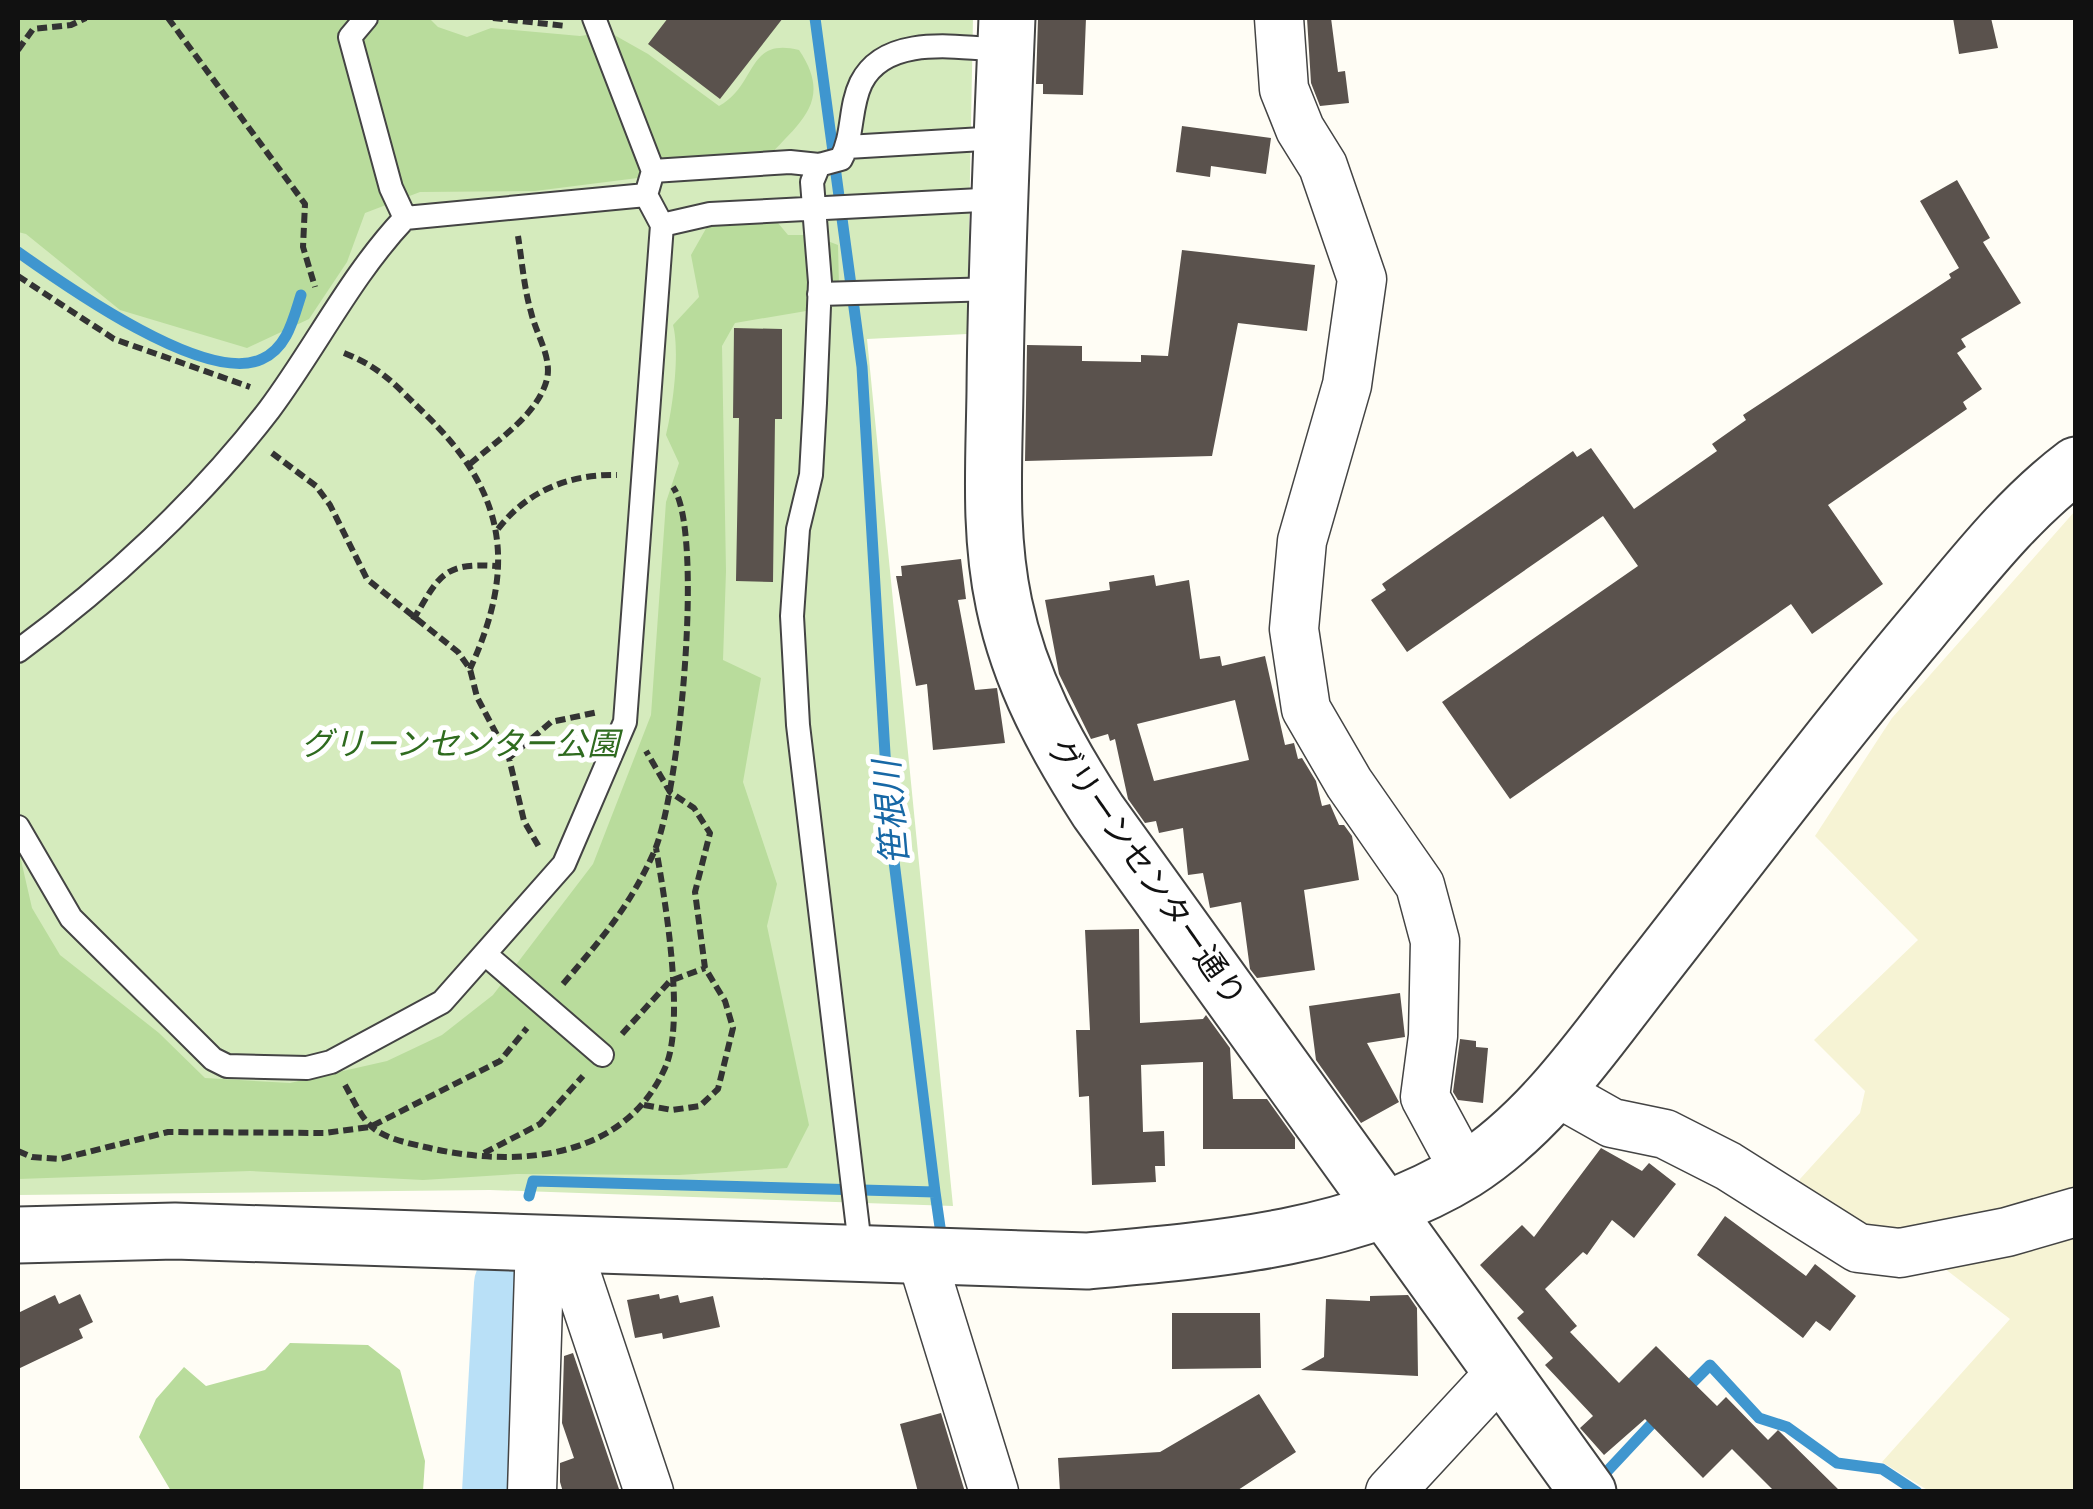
<svg xmlns="http://www.w3.org/2000/svg" width="2093" height="1509" viewBox="0 0 2093 1509" font-family="'Source Serif 4','Noto Sans JP',serif">
  <style>
    .farmland { fill: #f6f3d4 }
    .green { fill: #d5ebbd }
    .forest { fill: #b9dc9c }
    .lines { fill: none; stroke-linecap: round; stroke-linejoin: round }
    .stream { stroke: #3f96cf; stroke-width: 11 }
    .river { stroke: #b9e0f7; stroke-width: 70 }
    .building { fill: #5a524d; fill-rule: evenodd }
    .service-casing { stroke: #444; stroke-width: 26 }
    .minor-casing { stroke: #444; stroke-width: 51 }
    .tertiary-casing { stroke: #444; stroke-width: 59 }
    .path { stroke: #333; stroke-width: 6; stroke-dasharray: 10 5; stroke-linecap: butt }
    .service { stroke: #fff; stroke-width: 22 }
    .minor { stroke: #fff; stroke-width: 48 }
    .tertiary { stroke: #fff; stroke-width: 55 }
    .labels { text-anchor: middle; dominant-baseline: central; stroke-width: 10; stroke-linejoin: round; paint-order: stroke }
    .park-label { font-size: 32px; font-style: italic; fill: #2f6b1f; stroke: #fff }
    .street-label { font-size: 32px; fill: #111; stroke: #fff }
    .water-label { font-size: 35px; font-style: italic; fill: #1768a6; stroke: #fff }
  </style>
  <rect width="100%" height="100%" fill="#fffdf5"/>
  <path class="farmland" d="M2075,511V1199L1936,1232H1871L1798,1197L1800,1179L1860,1113L1865,1091L1814,1040L1918,940L1815,836L1892,718Z
    M2075,1230V1491H1929L1882,1462L2010,1319L1940,1265Z"/>
  <path class="green" d="M18,18H973L967,334L867,339L953,1206L490,1190L18,1195Z"/>
  <path class="forest" d="M18,18H429L438,27L467,37L491,28L580,36L609,32L648,54L719,106C758,84 746,37 799,50C837,106 792,126 760,167L701,170L535,191L420,192L365,213L347,262L309,319L247,348L120,310L26,234L18,232Z
    M745,215L778,223L788,235H812L838,245L839,285L818,309L735,323L722,346L726,571L723,660L761,678L743,782L777,884L767,926L809,1125L787,1168L679,1175L517,1174L423,1180L250,1171L18,1179V847L32,908L60,955L159,1033L205,1078L290,1083L387,1061L442,1035L493,995L593,864L651,715L666,502L679,463L666,435C673,407 680,352 673,325L699,297L691,255L712,218Z
    M290,1343L368,1345L400,1370L425,1461L423,1491H171L139,1437L156,1399L184,1367L206,1386L265,1370Z"/>
  <g class="lines">
    <path class="stream" d="M18,252C63,284 206,386 262,359C287,348 293,320 301,295
      M935,1192L942,1241
      M529,1196L533,1181L935,1192L889,821L862,367L815,18
      M1682,1393L1710,1365L1759,1418L1787,1427L1837,1463L1882,1469L1917,1492
      M1599,1480L1658,1417"/>
    <path class="river" d="M497,1492L509,1284"/>
  </g>
  <path class="building" d="M668,18H783L720,99L648,44Z
    M1038,18H1086L1083,95L1043,94V84H1036Z
    M1307,18H1331L1338,72L1345,71L1349,103L1320,106L1311,83Z
    M1953,18H1991L1998,48L1959,54Z
    M1182,126L1271,138L1266,174L1211,166L1210,177L1176,172Z
    M1957,180L1990,238L1983,242L2021,303L1961,339L1966,347L1957,353L1982,389L1963,402L1967,409L1828,505L1883,584L1812,634L1791,604L1510,799L1442,702L1638,566L1603,516L1407,652L1371,600L1386,590L1382,584L1573,451L1577,457L1591,448L1634,509L1717,451L1712,444L1746,420L1743,415L1951,278L1949,274L1959,268L1920,201Z
    M1182,250L1315,265L1307,331L1238,323L1212,456L1025,461L1027,345L1082,346V361L1141,362V355L1168,356Z
    M734,328L782,329V419H775L773,582L736,581L739,418H733Z
    M961,559L966,599L958,600L975,690L997,688L1005,743L933,750L927,684L916,686L896,576H902L901,566Z
    M1154,575L1156,586L1189,580L1200,659L1220,656L1222,666L1265,656L1285,745L1294,743L1298,759L1302,758L1316,781L1322,806L1330,804L1339,825H1344L1352,836L1359,880L1304,890L1315,970L1257,978L1250,969L1241,902L1210,908L1203,873L1188,875L1183,828L1159,833L1156,821L1145,823L1128,799L1115,739L1110,741L1108,734L1091,739L1059,674L1045,600L1110,590L1109,582ZM1235,700L1249,760L1154,781L1137,724Z
    M1139,929L1140,1023L1203,1019L1206,1015L1230,1048L1233,1099H1267L1295,1138V1149H1203V1062L1141,1065L1143,1132L1164,1131L1165,1166H1155L1156,1182L1092,1185L1089,1096L1079,1097L1076,1030H1090L1085,930Z
    M1400,993L1405,1037L1367,1043L1399,1102L1361,1123L1316,1060L1309,1006Z
    M1460,1039L1476,1041V1047L1488,1048L1483,1103L1458,1100L1453,1092Z
    M1601,1148L1642,1171L1649,1163L1676,1184L1634,1238L1612,1220L1587,1255L1583,1252L1545,1289L1577,1326L1570,1332L1619,1383L1656,1346L1717,1406L1726,1397L1768,1440L1778,1430L1841,1492H1775L1732,1449L1703,1478L1645,1419L1604,1455L1580,1428L1593,1416L1545,1365L1553,1358L1517,1318L1524,1312L1480,1265L1522,1225L1534,1237Z
    M1725,1216L1806,1276L1815,1264L1856,1296L1830,1331L1816,1321L1803,1338L1697,1255Z
    M80,1294L93,1322L79,1329L83,1338L18,1369V1313L55,1295L59,1304Z
    M659,1294L660,1299L678,1295L680,1303L713,1296L720,1327L663,1339L662,1333L635,1338L627,1300Z
    M1408,1295L1417,1308L1418,1376L1301,1370L1324,1357L1326,1299L1370,1301V1296Z
    M1172,1313H1260L1261,1368L1172,1369Z
    M573,1353L620,1492H563L560,1482V1463L574,1458L562,1423L564,1356Z
    M1259,1394L1296,1452L1235,1492H1060L1058,1458L1160,1452Z
    M941,1413L965,1492H918L900,1424Z"/>
  <g class="lines">
    <defs>
      <path id="service" d="M366,18L350,37L391,188L405,218
        M847,147L1000,138
        M653,171L790,162L819,165
        M662,225L710,214L1000,199
        M819,294L996,289
        M18,651C109,584 200,500 269,410C316,347 351,275 405,218L646,195
        M18,827L71,918L213,1059L227,1066L307,1068L331,1062L442,1002L564,864L625,722L662,225L646,195L653,171L594,18
        M485,954L602,1055
        M861,1254L798,725L792,616L798,529L811,475L815,403L820,282L812,182L819,165L841,159C854,135 849,108 861,83C886,33 960,48 1005,50"/>
      <path id="minor" d="M1279,18L1284,89L1300,129L1323,166L1362,279L1347,385L1302,541L1294,629L1306,709L1349,783L1420,885L1435,941L1433,1036L1425,1097L1465,1171
        M1557,1092L1612,1123L1665,1134L1728,1166L1858,1248L1900,1253L2007,1232L2076,1212
        M565,1241L649,1492
        M921,1256L994,1492
        M532,1492L540,1241
        M1390,1492L1501,1372"/>
      <path id="tertiary" d="M1007,18C1002,142 996,266 995,391C994,463 989,534 1004,604C1020,681 1056,746 1098,811L1588,1492
        M18,1235L175,1231L1087,1261C1212,1250 1355,1239 1465,1171C1542,1122 1594,1043 1649,973C1739,858 1827,741 1921,629C1970,571 2015,511 2076,465"/>
    </defs>
    <use href="#service" class="service-casing"/>
    <use href="#minor" class="minor-casing"/>
    <use href="#tertiary" class="tertiary-casing"/>
    <path class="path" d="M168,18L305,204L303,247L315,287
      M493,18L566,26
      M18,50L33,29L71,25L86,18
      M18,276L114,339L250,387
      M344,353C382,368 395,385 423,412C506,492 518,564 470,669
      M272,453L316,486L330,505L367,579L458,652L470,669L477,697L509,758L524,821L539,847
      M470,464C496,441 538,415 547,379C552,357 536,334 531,312C524,288 522,261 518,236
      M498,529C527,491 569,474 617,475
      M413,620C439,577 442,562 496,566
      M509,758L551,722L598,712
      M563,984C602,938 629,908 654,852C679,797 705,532 673,487
      M622,1034L670,981L705,968
      M345,1085C352,1097 359,1114 369,1124C381,1138 408,1143 425,1147C512,1168 623,1162 665,1068C686,1022 665,900 656,848
      M644,1105L672,1110L700,1106L718,1089L733,1028L725,1001L705,968L695,892L710,833L694,808L670,792L646,751
      M18,1151L32,1157L60,1159L168,1132L324,1133L370,1127L500,1061L527,1028
      M484,1153L540,1124L583,1076"/>
    <use href="#service" class="service"/>
    <use href="#minor" class="minor"/>
    <use href="#tertiary" class="tertiary"/>
  </g>
  <g class="labels">
    <g class="park-label">
      <text x="460" y="744">グリーンセンター公園</text>
    </g>
    <g class="street-label">
      <text transform="translate(1147 872) rotate(55)">グリーンセンター通り</text>
    </g>
    <g class="water-label">
      <text transform="translate(891 813) rotate(-95)">笹根川</text>
    </g>
  </g>
  <rect width="2093" height="1509" fill="none" stroke="#111111" stroke-width="40"/>
</svg>
